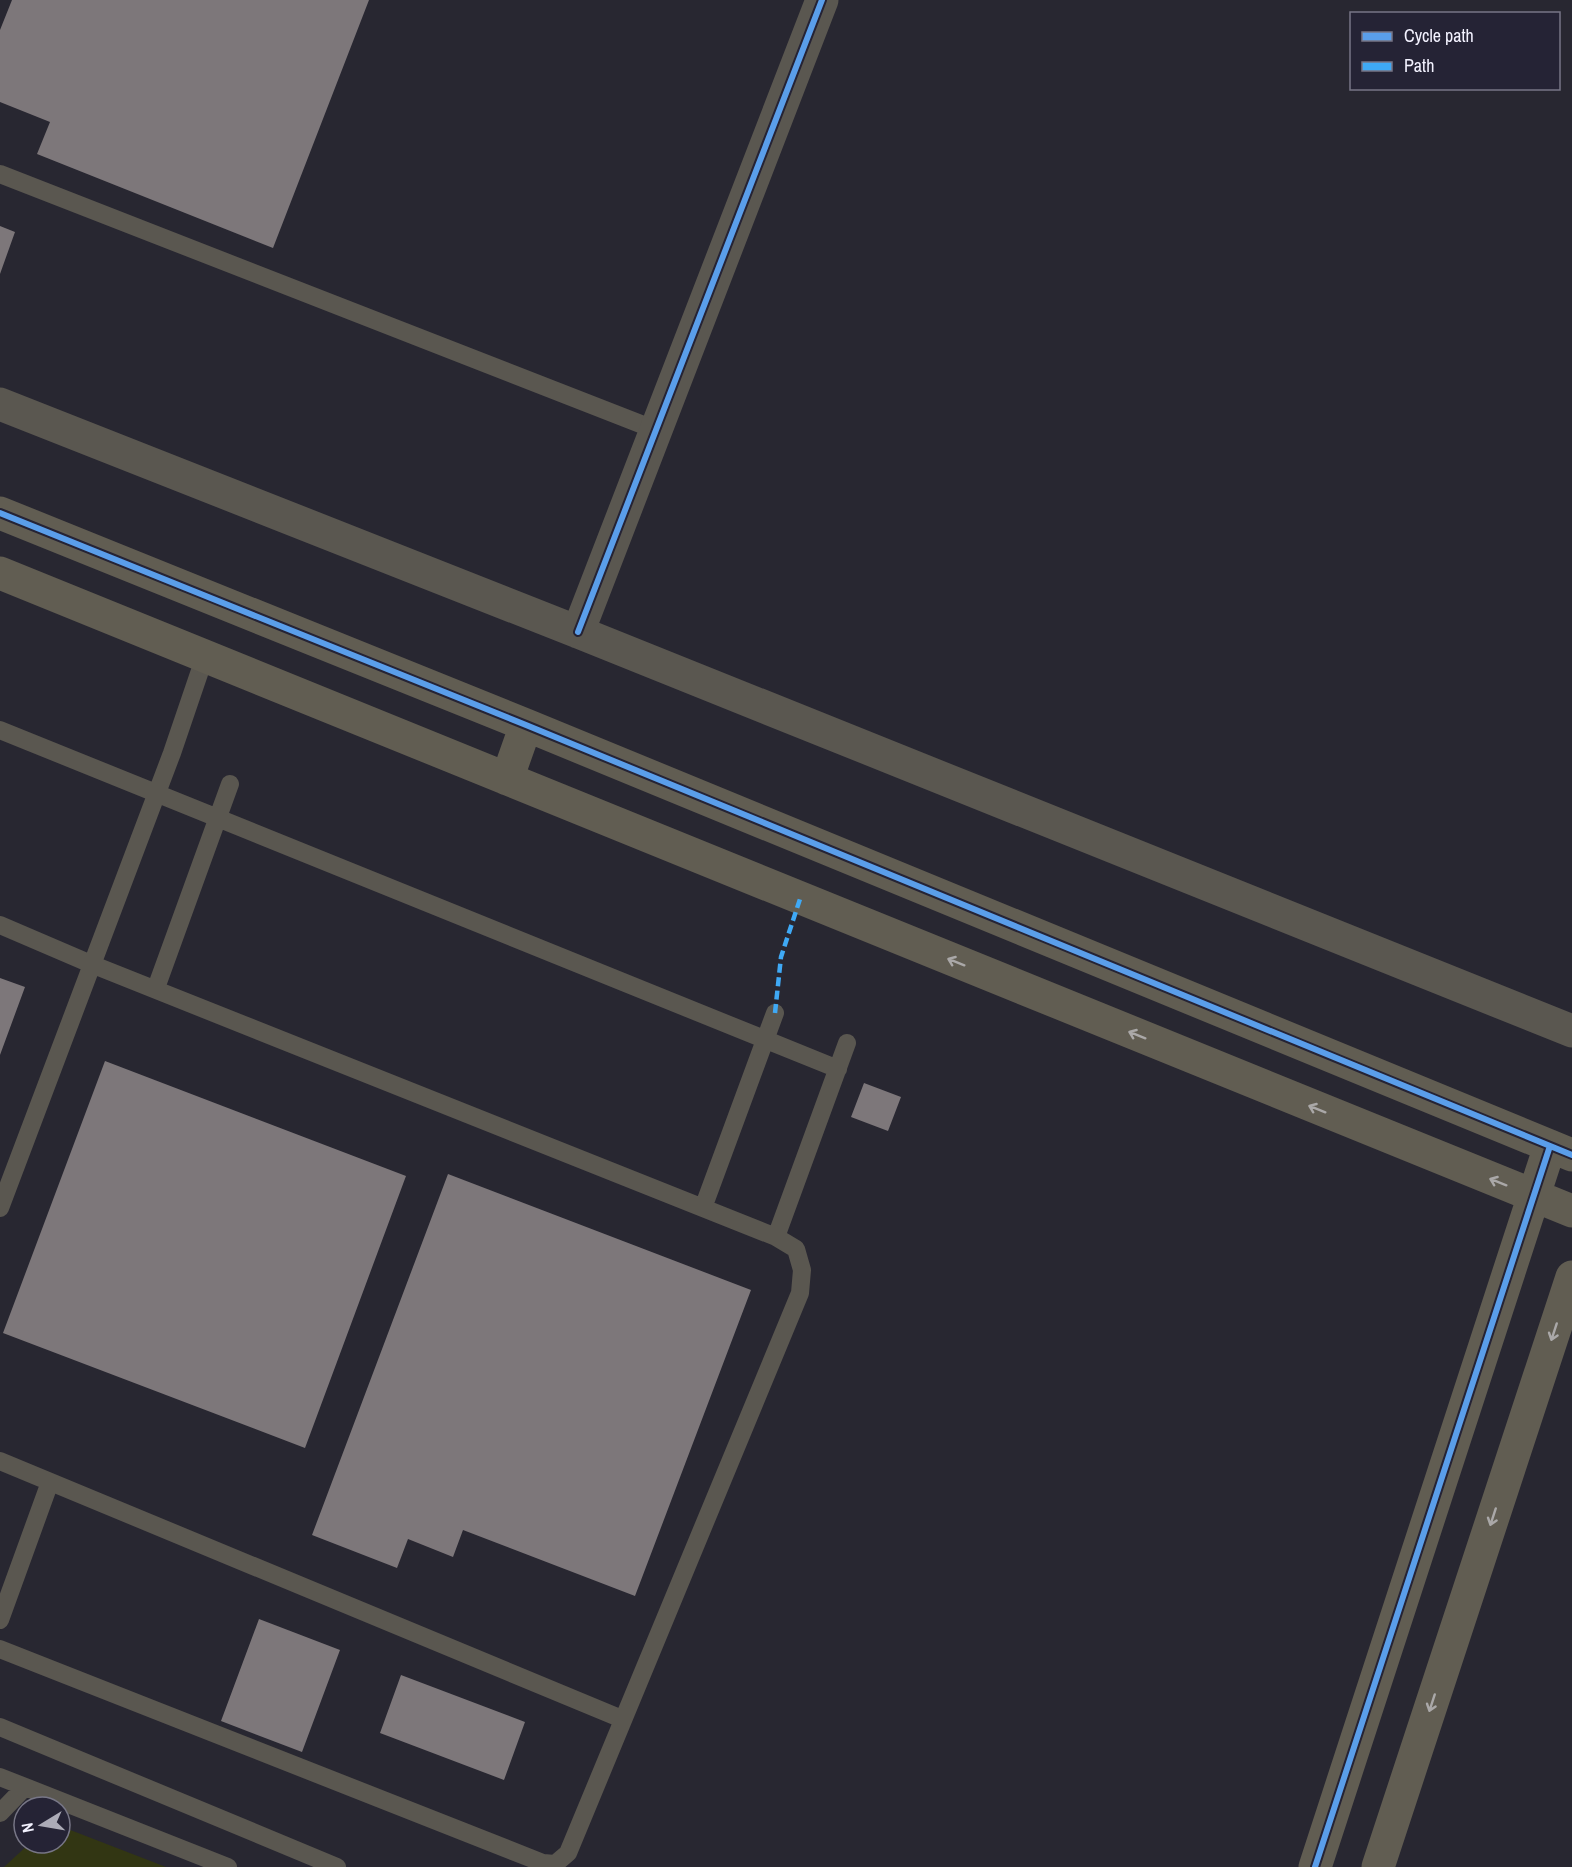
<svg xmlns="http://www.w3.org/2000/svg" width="1572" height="1867" viewBox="0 0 1572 1867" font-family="'Archivo Narrow',sans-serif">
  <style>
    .green { fill: #323613 }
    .building { fill: #7d777a }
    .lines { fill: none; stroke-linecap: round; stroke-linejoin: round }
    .lane { stroke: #5a5750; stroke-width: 18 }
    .street { stroke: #5a5750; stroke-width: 33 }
    .secondary { stroke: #615d52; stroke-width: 33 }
    .quiet { stroke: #3fa9f5; stroke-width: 4.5; stroke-dasharray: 9 4.5; stroke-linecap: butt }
    .cycleway-casing { stroke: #252335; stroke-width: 10 }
    .cycleway { stroke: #5a9eea; stroke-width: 6 }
    .oneway { stroke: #aaa8a8 }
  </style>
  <rect width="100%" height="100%" fill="#282731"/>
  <path class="green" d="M60,1826L166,1867H4L30,1843H60Z"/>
  <path class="building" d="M12,0H369L273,248L37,154L50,122L0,102V30Z
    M0,226L15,232L0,274Z
    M0,978L25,987L0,1055Z
    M105,1061L406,1176L305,1448L3,1333Z
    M864,1083L901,1097L888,1131L851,1117Z
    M448,1174L751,1290L635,1596L463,1530L453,1557L408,1539L397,1568L312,1535Z
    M259,1619L340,1650L302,1752L221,1721Z
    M401,1675L525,1722L504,1780L380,1733Z"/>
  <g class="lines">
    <path class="lane" d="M0,174L656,430
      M0,730L838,1069
      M0,925L91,964L776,1237L796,1249L802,1270L800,1293L568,1853L555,1864L543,1863L0,1649
      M156,988L230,784
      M0,1208L172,753L205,656
      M703,1208L775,1013
      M776,1237L847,1043
      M0,1461L622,1719
      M0,1620L50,1482
      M0,1727L337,1867
      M0,1777L228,1867
      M0,1813L25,1787"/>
    <path class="street" d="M0,404L578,632L1572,1031
      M578,632L822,0"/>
    <path class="secondary" d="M0,513L526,725L1572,1155
      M0,573L1572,1211
      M507,779L526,725
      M1315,1867L1550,1146
      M1378,1867L1572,1277"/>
    <path class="quiet" d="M775,1013L781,957L800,899"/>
    <defs>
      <path id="cycleway" d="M0,513L526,725L1572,1155
        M578,632L822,0
        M1315,1867L1550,1146"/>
    </defs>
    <use href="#cycleway" class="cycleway-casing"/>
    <use href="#cycleway" class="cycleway"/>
  </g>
  <defs><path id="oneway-shaft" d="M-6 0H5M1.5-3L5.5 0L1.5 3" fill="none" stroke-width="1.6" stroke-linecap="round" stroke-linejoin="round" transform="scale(1.5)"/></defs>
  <g class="oneway">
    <use href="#oneway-shaft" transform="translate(956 962) rotate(-158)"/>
    <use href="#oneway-shaft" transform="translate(1137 1035) rotate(-158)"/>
    <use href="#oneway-shaft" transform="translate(1317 1109) rotate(-158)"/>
    <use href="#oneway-shaft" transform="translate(1498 1182) rotate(-158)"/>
    <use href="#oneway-shaft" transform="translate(1554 1332) rotate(108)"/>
    <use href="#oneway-shaft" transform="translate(1493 1517) rotate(108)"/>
    <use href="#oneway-shaft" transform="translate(1432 1703) rotate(108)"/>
  </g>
  <rect x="1350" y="12" width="210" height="78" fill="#252335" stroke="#777686" stroke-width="1.5"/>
  <rect x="1362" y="32" width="30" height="9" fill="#5a9eea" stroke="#777686" stroke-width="1.5"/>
  <text x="1404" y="42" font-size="18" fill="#f3f2ff">Cycle path</text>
  <rect x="1362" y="62" width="30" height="9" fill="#3fa9f5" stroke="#777686" stroke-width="1.5"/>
  <text x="1404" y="72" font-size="18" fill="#f3f2ff">Path</text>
  <g transform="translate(42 1825) rotate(259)"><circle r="28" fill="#252335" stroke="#777686" stroke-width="1.5"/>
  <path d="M0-4.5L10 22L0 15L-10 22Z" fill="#acabb7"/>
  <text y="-9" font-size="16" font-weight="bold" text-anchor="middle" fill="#f3f2ff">N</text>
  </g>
</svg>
